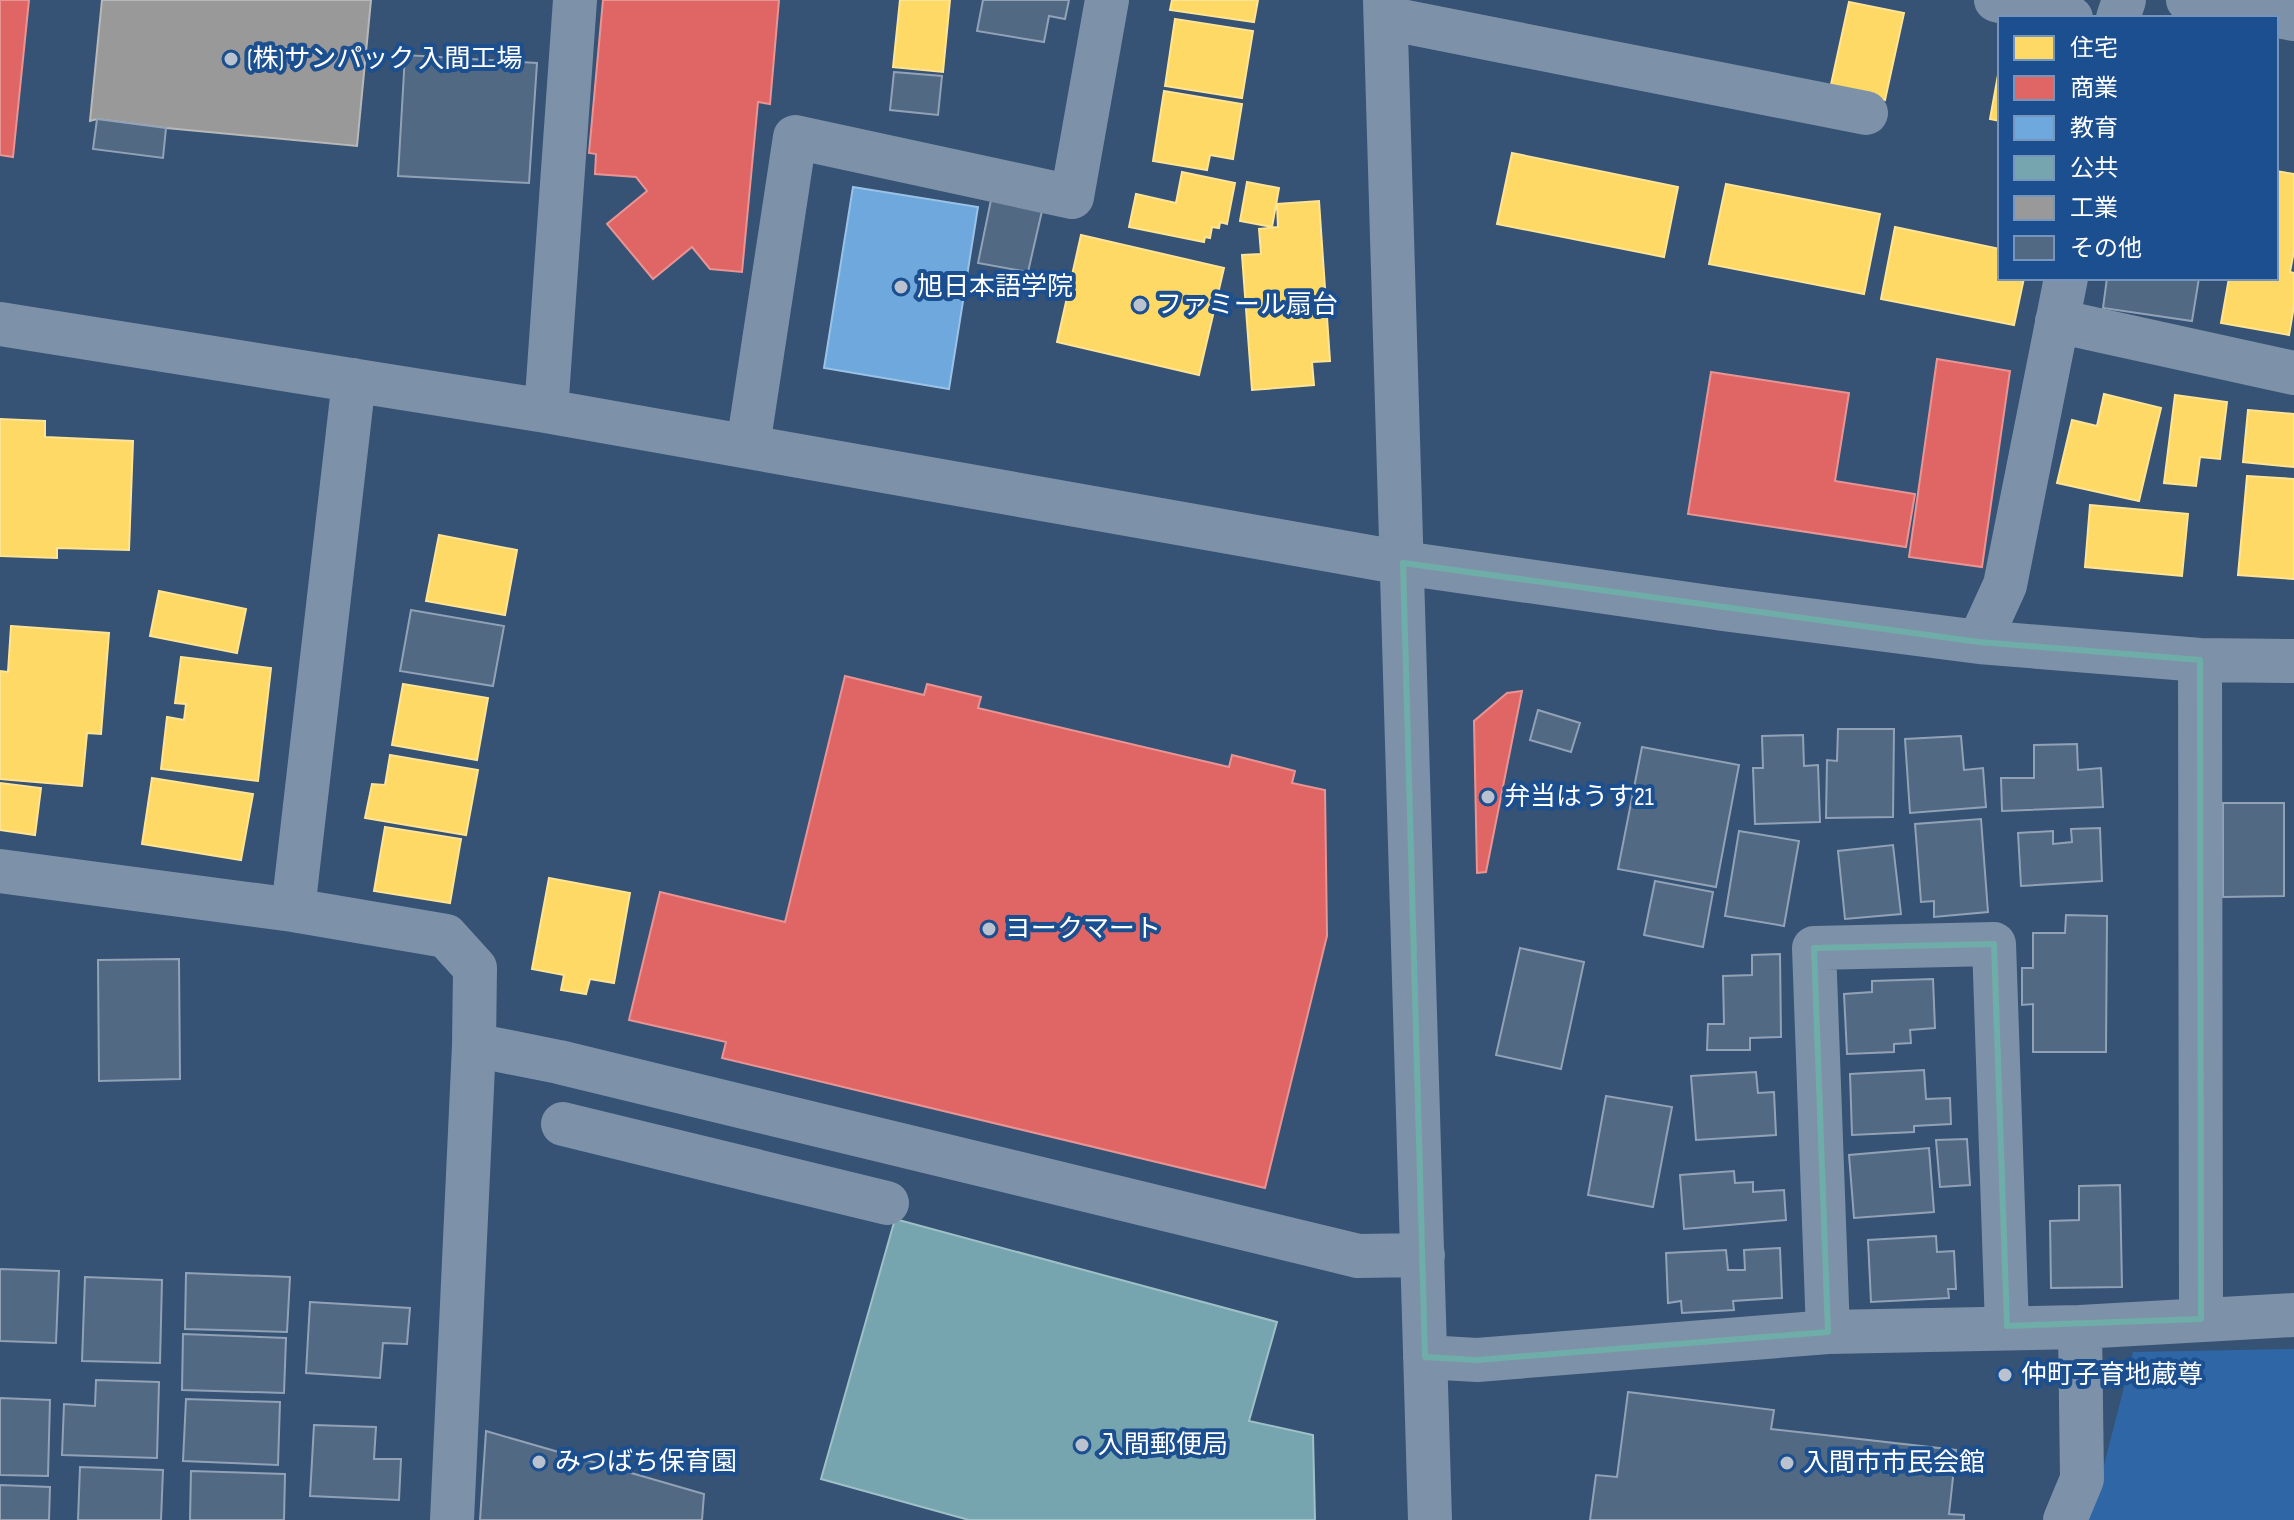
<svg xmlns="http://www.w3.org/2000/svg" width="2294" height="1520" viewBox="0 0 2294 1520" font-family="'Sofia Sans Condensed','Noto Sans JP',sans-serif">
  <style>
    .green { fill: #2f66a5 }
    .homes { fill: #ffd966; stroke: #ffe494; stroke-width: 2 }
    .shops { fill: #e06666; stroke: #e99494; stroke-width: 2 }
    .schools { fill: #6fa8dc; stroke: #9ac2e6; stroke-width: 2 }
    .public { fill: #76a5af; stroke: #9fc0c7; stroke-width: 2 }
    .industry { fill: #999; stroke: #b8b8b8; stroke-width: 2 }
    .building { fill: #526984; stroke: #92a2b6; stroke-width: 2 }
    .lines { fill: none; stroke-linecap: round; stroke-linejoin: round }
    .minor { stroke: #7d92a8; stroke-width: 44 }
    .marked { fill: none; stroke: #6fada8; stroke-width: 6; stroke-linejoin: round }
    .poi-dot { fill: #b9c2ce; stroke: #1b4f8f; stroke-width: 3 }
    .labels { text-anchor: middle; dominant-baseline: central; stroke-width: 8; stroke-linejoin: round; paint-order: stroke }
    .poi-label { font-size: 26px; fill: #fff; stroke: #1b4f8f; text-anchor: start }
  </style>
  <rect width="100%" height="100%" fill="#365274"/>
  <path class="green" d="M2294,1349V1520H2087L2094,1504L2133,1352Z"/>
  <path class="homes" d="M900,0H950L943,72L893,67Z
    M1172,0H1258L1254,22L1170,10Z
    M1849,2L1904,13L1885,100L1830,89Z
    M1175,19L1253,31L1242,98L1165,86Z
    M2000,64V121L1990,119Z
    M1164,91L1242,104L1233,159L1210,155L1207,170L1153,161Z
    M1512,153L1678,187L1664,257L1497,224Z
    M2276,171L2294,174V251L2290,272L2294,273V306L2289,335L2221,323L2229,278H2276Z
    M1182,172L1235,183L1227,224L1220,222L1219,228L1212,227L1210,238L1205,237L1204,242L1129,227L1136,194L1176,203Z
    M1247,182L1279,188L1272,227L1240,221Z
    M1726,184L1880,214L1864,294L1709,264Z
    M1319,201L1330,361L1312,362L1314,385L1252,390L1242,255L1261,254L1259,229L1278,227L1277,204Z
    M1895,227L2000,249V278H2024L2014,325L1881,299Z
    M1081,235L1224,268L1199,375L1057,342Z
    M2104,394L2161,408L2139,501L2057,483L2072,420L2097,426Z
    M2175,395L2227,402L2220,459L2200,457L2196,486L2164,483Z
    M2248,410L2294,414V467L2243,462Z
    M0,419L45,421V437L133,441L129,550L57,548V558L0,556Z
    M2247,476L2294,479V579L2238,575Z
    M2090,505L2188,514L2182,576L2085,567Z
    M439,535L517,550L505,615L426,601Z
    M159,591L246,609L237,653L150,636Z
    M11,626L109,633L101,734L87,733L82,786L0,779V671L8,672Z
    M181,657L271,668L258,781L161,769L167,717L184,720L186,704L175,703Z
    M403,684L488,698L477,760L392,745Z
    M390,755L478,770L466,835L365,818L372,784L385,785Z
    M152,778L253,794L241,860L142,844Z
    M0,783L41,788L35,835L0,830Z
    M385,827L461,839L450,903L374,891Z
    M549,878L630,893L614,983L590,979L586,994L561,990L564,975L532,969Z"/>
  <path class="shops" d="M0,0H29L13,157L0,155Z
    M603,0H779L770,104L758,102L742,272L710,269L692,247L653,279L607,224L647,191L636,177L595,174L596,154L589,153Z
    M1937,359L2010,371L1982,567L1909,557Z
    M1711,372L1849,393L1835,481L1915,494L1906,547L1688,514Z
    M845,676L924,695L927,684L981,697L978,708L1229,767L1232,755L1295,771L1292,783L1325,790L1327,936L1265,1188L722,1058L726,1042L629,1020L660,892L785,922Z
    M1522,691L1486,872L1477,873L1474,721L1507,693Z"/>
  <path class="schools" d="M853,187L978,207L949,389L824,368Z"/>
  <path class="public" d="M895,1219L1277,1322L1249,1421L1313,1435L1315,1520H969L821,1479Z"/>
  <path class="industry" d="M102,0H371L357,146L166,128L97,119L90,121Z"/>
  <path class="building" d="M983,0H1069L1065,19L1049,16L1044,42L977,31Z
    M405,55L537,63L529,183L398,176Z
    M894,72L942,76L938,115L890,110Z
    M97,119L166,128L163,158L93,149Z
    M991,200L1042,211L1028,272L978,263Z
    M2107,278H2199L2192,321L2103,308Z
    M411,610L504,626L493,686L400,671Z
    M1538,710L1580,723L1571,752L1530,740Z
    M1838,729H1894L1893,817L1826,818L1827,760L1837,761Z
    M1803,735L1804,766L1818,765L1820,822L1755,824L1753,768H1763L1762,736Z
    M1961,736L1964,770L1983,768L1986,807L1910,813L1905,739Z
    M2077,744L2078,770L2101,768L2103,807L2002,811L2001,778H2034V745Z
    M1642,747L1739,765L1716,887L1618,869Z
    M2223,803H2284V896L2223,897Z
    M1981,819L1988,912L1934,917V901L1921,902L1915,824Z
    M2100,828L2102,881L2021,886L2018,833L2053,831V844L2072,842L2071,829Z
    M1739,831L1799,841L1784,926L1725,916Z
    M1893,845L1901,914L1845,919L1838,851Z
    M1655,881L1713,892L1703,947L1644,935Z
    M2066,915L2107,916L2106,1052H2033V1004L2022,1005V968H2033V933H2065Z
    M1520,948L1584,962L1561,1069L1496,1055Z
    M1780,954L1781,1037L1750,1038V1050H1707L1708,1024H1724L1723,976L1752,975V955Z
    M179,959L180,1079L99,1081L98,960Z
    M1933,979L1935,1028L1910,1030L1911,1043L1894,1044V1052L1847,1054L1844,994L1872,992V981Z
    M1924,1070L1926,1099L1950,1098L1951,1124L1914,1126V1132L1852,1135L1850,1074Z
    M1756,1072L1758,1093L1774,1092L1776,1135L1696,1140L1691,1076Z
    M1606,1096L1672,1107L1653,1207L1588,1195Z
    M1967,1139L1970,1185L1940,1187L1936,1140Z
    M1929,1148L1934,1212L1854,1218L1849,1155Z
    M1734,1171L1735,1183L1753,1182V1192L1784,1190L1786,1220L1684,1229L1680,1175Z
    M2120,1185L2122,1287L2051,1288L2050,1221L2079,1220V1186Z
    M1936,1236L1937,1252L1954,1251L1956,1289H1948L1949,1298L1871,1302L1868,1240Z
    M1780,1248L1782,1298L1733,1301L1734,1310L1682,1313L1681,1301L1668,1303L1666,1253L1726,1250L1728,1270H1745L1744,1250Z
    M0,1269L59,1271L56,1343L0,1341Z
    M186,1273L290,1277L287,1332L185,1329Z
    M85,1277L162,1280L160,1363L82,1361Z
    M310,1302L410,1308L407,1344L383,1343L380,1378L306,1373Z
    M183,1334L286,1338L284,1393L182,1390Z
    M96,1380L159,1382L157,1458L62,1455L64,1404L95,1406Z
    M1628,1392L1774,1410L1771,1429L1956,1450L1949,1514L1964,1515V1520H1590L1596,1475L1617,1477Z
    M0,1398L50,1400L48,1476L0,1475Z
    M186,1399L280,1402L278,1465L183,1461Z
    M314,1425L376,1427L374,1459H401L399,1500L310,1496Z
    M486,1431L704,1494L702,1520H480Z
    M80,1467L163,1470L161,1520H78Z
    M191,1471L285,1474L284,1520H190Z
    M0,1485L50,1487L49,1520H0Z"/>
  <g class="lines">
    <path class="minor" d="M1385,0L1430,1520
      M1996,0L2071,18
      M2188,0L2294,19
      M1386,18L1866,113
      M2118,18L2124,0
      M2057,321L2294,373
      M0,324L546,411L1403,563L1723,609L1979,642L2200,660L2294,661
      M546,411L575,0
      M748,446L795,137L1072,197L1107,0
      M1979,642L2005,585L2066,278
      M2200,660L2201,1319
      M0,871L293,910L446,936L475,968L474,1045L452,1520
      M293,910L354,380
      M474,1045L559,1062L1358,1256L1423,1255
      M563,1124L887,1203
      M2080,1327L2294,1315
      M1828,1332L1814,948L1994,944L2007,1326
      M1425,1357L1477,1360L1828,1332L2080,1327L2082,1479L2065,1520"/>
  </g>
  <path class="marked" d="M1403,563L1979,642L2200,660L2201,1319L2007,1326L1994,944L1814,948L1828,1332L1477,1360L1425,1357Z"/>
  <g class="poi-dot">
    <circle cx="231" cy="59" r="8"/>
    <circle cx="901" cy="287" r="8"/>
    <circle cx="1140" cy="305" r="8"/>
    <circle cx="1488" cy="797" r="8"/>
    <circle cx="989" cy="929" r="8"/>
    <circle cx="2005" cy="1375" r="8"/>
    <circle cx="1082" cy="1445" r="8"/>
    <circle cx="539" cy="1462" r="8"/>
    <circle cx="1787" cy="1463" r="8"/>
  </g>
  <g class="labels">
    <g class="poi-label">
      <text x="247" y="59">(株)サンパック 入間工場</text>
      <text x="917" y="287">旭日本語学院</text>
      <text x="1156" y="305">ファミール扇台</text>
      <text x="1504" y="797">弁当はうす21</text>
      <text x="1005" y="929">ヨークマート</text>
      <text x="2021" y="1375">仲町子育地蔵尊</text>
      <text x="1098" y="1445">入間郵便局</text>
      <text x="555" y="1462">みつばち保育園</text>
      <text x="1803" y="1463">入間市市民会館</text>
    </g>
  </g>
  <rect x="1998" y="16" width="280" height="264" fill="#1b4f8f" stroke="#7695bc" stroke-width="2"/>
  <rect x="2014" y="36" width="40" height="24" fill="#ffd966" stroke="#7695bc" stroke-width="2"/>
  <text x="2070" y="56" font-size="24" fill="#ffffff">住宅</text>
  <rect x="2014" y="76" width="40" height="24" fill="#e06666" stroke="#7695bc" stroke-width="2"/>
  <text x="2070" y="96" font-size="24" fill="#ffffff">商業</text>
  <rect x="2014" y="116" width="40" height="24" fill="#6fa8dc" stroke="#7695bc" stroke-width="2"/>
  <text x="2070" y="136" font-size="24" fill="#ffffff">教育</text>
  <rect x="2014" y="156" width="40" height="24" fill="#76a5af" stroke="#7695bc" stroke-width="2"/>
  <text x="2070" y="176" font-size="24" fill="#ffffff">公共</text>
  <rect x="2014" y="196" width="40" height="24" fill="#999999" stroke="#7695bc" stroke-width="2"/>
  <text x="2070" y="216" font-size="24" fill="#ffffff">工業</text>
  <rect x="2014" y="236" width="40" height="24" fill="#526984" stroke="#7695bc" stroke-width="2"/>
  <text x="2070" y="256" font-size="24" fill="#ffffff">その他</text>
</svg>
